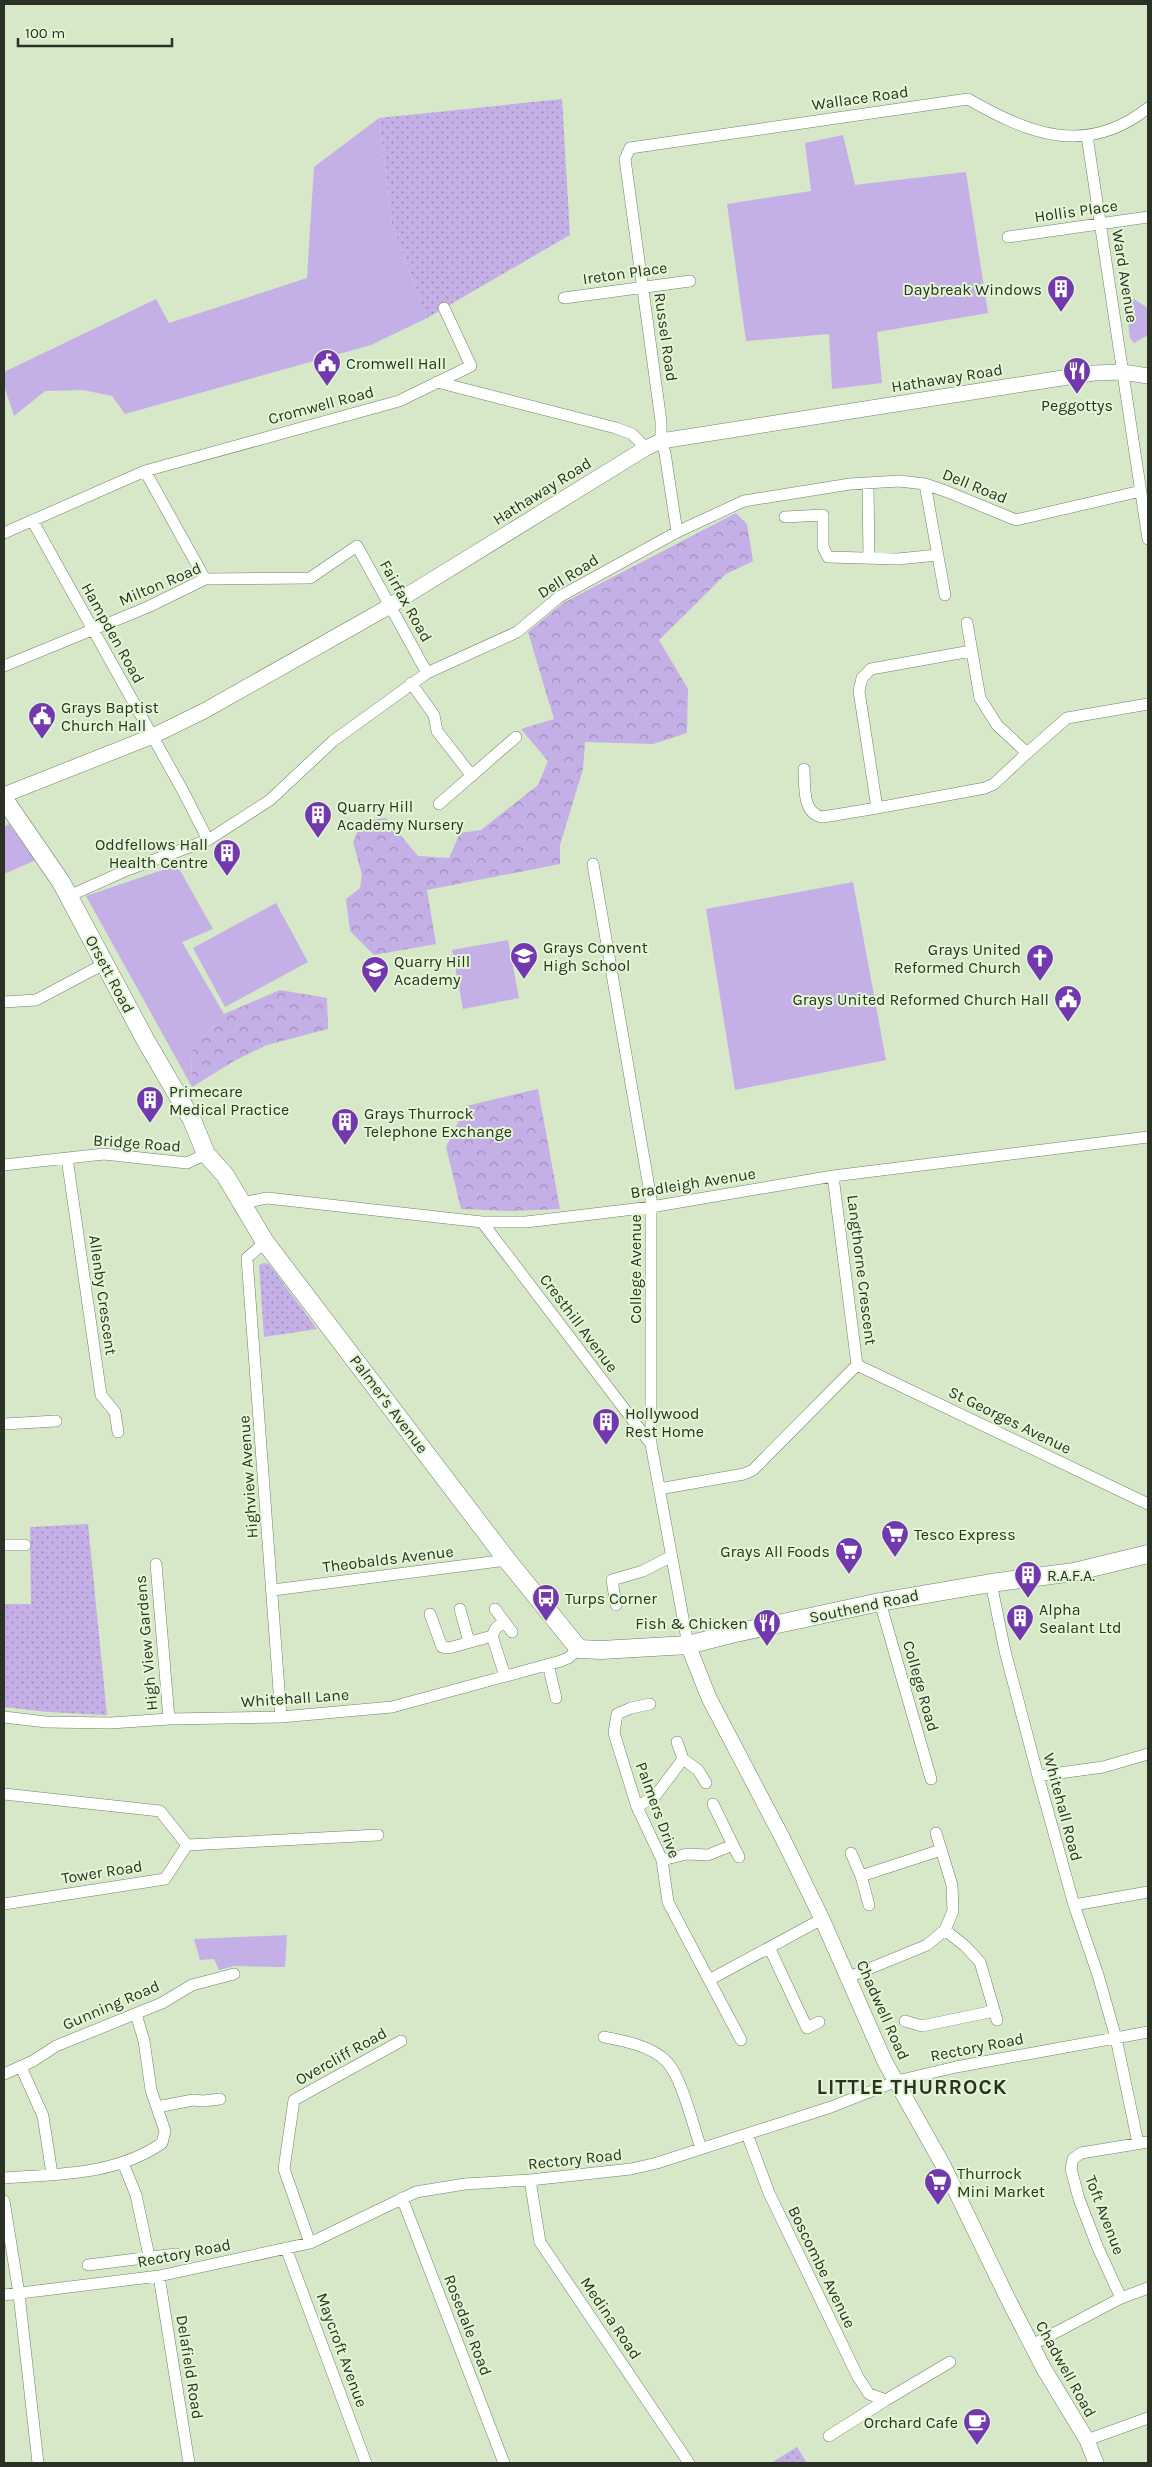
<svg xmlns="http://www.w3.org/2000/svg" width="1152" height="2467" viewBox="0 0 1152 2467" font-family="Karla,sans-serif">
  <style>
    .green { fill: #c5afe7 }
    .forest { fill: url(#forest-crowns) }
    .garden { fill: url(#garden-dots) }
    .lines { fill: none; stroke-linecap: round; stroke-linejoin: round }
    .street-casing { stroke: #718264; stroke-width: 12 }
    .secondary-casing { stroke: #718264; stroke-width: 16 }
    .primary-casing { stroke: #718264; stroke-width: 19 }
    .street { stroke: #fff; stroke-width: 11 }
    .secondary { stroke: #fff; stroke-width: 15 }
    .primary { stroke: #fff; stroke-width: 18 }
    .labels { text-anchor: middle; dominant-baseline: central; stroke-width: 4; stroke-linejoin: round; paint-order: stroke }
    .street-label { font-size: 16px; fill: #2b3225; stroke: #e3f6d5 }
    .poi-label { font-size: 16px; fill: #2b3225; stroke: #e3f6d5; text-anchor: start }
    .district-label { font-size: 21px; font-weight: bold; letter-spacing: 1px; fill: #2b3225; stroke: #e3f6d5 }
  </style>
  <defs>
    <pattern id="forest-crowns" width="20" height="18" patternUnits="userSpaceOnUse" patternTransform="scale(1.25)"><rect width="20" height="18" fill="#c5afe7"/><path d="M2 6a3 3 0 1 1 6 0M12 15a3 3 0 1 1 6 0" fill="none" stroke="#a08fbb"/></pattern>
    <pattern id="garden-dots" width="8" height="8" patternUnits="userSpaceOnUse" patternTransform="scale(1.25)"><rect width="8" height="8" fill="#c5afe7"/><path d="M2 2h.1M6 6h.1" fill="none" stroke="#a08fbb" stroke-width="1.8" stroke-linecap="round"/></pattern>
  </defs>
  <rect width="100%" height="100%" fill="#d6e8c8"/>
  <path class="green" d="M379,118L392,224L427,318L371,345L125,414L112,396L83,390L45,391L14,416L4,385V372L156,299L169,323L307,278L314,167Z
    M843,135L855,185L966,172L988,313L877,332L882,383L832,389L829,334L746,341L727,204L811,191L805,143Z
    M1129,296L1148,308V335L1134,343L1130,338L1125,298Z
    M9,824L36,860L4,874V827Z
    M177,865L213,929L182,942L224,1014L191,1052L192,1087L86,896Z
    M853,882L886,1060L735,1090L706,909Z
    M276,903L308,962L225,1007L193,948Z
    M508,940L519,998L463,1009L452,950Z
    M287,1935L285,1967L235,1966L219,1970L214,1959L200,1960L194,1939Z"/>
  <path class="forest" d="M736,513L747,524L753,561L726,574L659,640L688,689L687,733L653,744L585,742L583,769L560,845V864L427,890L436,944L374,955L350,931L346,899L360,888L362,875L353,842L362,821L386,818L418,856L449,858L460,833L481,830L538,785L548,761L521,729L554,719L528,632L563,603Z
    M280,990L327,998L328,1029L267,1045L234,1061L192,1087L191,1052L224,1014Z
    M538,1089L560,1209L511,1211L461,1209L446,1147L466,1106Z"/>
  <path class="garden" d="M562,99L570,235L427,318L392,224L379,118Z
    M264,1263L269,1264L317,1329L264,1337L259,1265Z
    M88,1524L107,1715L48,1712L4,1707V1604H31L30,1527Z
    M797,2447L807,2463H771Z"/>
  <g class="lines">
    <defs>
      <path id="street" d="M1087,136L1148,539
        M1008,237L1148,217
        M564,298L690,281
        M437,382L616,428L632,434L646,448
        M145,471L205,579
        M868,484L869,558
        M925,484L945,595
        M785,517L823,515V547L828,557L898,559L937,555
        M32,520L183,791L208,840
        M677,532L665,453L661,441V421L625,159L630,148L968,99C1029,134 1086,157 1148,108
        M4,533L145,471L399,401L471,366L444,308
        M967,623L980,698L997,725L1027,753L994,784L985,788L877,808L859,691L862,678L871,669L971,651
        M4,666L148,607L205,579L310,578L357,546L427,673
        M411,683L434,715L437,731L472,776
        M1027,753L1067,718L1148,704
        M804,769C805,787 802,814 823,817L877,808
        M439,804L516,737
        M593,864L651,1199V1444L688,1645
        M69,896L127,870L208,840L270,800L333,741L427,673L517,632L559,597L677,532L744,501L850,484L899,481L925,484L948,492L1016,520L1141,491
        M4,1002L36,1000L104,964
        M67,1158L101,1395L115,1412L118,1432
        M4,1165L104,1154L187,1163L206,1154
        M242,1203L267,1198L482,1222H526L651,1207L833,1176L1148,1137
        M482,1222L651,1444
        M265,1242L247,1258L281,1717
        M857,1365L1148,1504
        M4,1424L56,1421
        M659,1489L744,1474L753,1470L857,1365L833,1176
        M4,1545H25
        M156,1564L169,1719
        M991,1583L1005,1651L1038,1776L1074,1905L1098,1975L1116,2038L1138,2143
        M273,1590L507,1560
        M880,1602L931,1779
        M616,1605L612,1580L643,1571L672,1556
        M460,1609L469,1642
        M495,1609L512,1632
        M430,1614L442,1647L449,1648L492,1636
        M504,1622L496,1628L492,1636L505,1676
        M548,1664L556,1698
        M650,1704L631,1708L617,1714L614,1733L637,1807L662,1860L668,1902L709,1980L822,1919
        M4,1717L46,1722L111,1723L169,1719L281,1717L392,1707L561,1661L568,1658L579,1649
        M677,1742L683,1759L698,1770L706,1783
        M1038,1776L1103,1767L1148,1754
        M4,1794L160,1811L187,1845L165,1879L4,1904
        M637,1807L656,1795L683,1759
        M187,1845L378,1835
        M733,1845L739,1857
        M851,1853L861,1876L869,1905
        M662,1860L687,1854L708,1855L733,1845L713,1804
        M861,1876L941,1850
        M1074,1905L1148,1892
        M945,1930L965,1946L980,1962L997,2020
        M770,1949L807,2028L819,2022
        M849,1977L927,1945L945,1930L953,1911L952,1885L936,1833
        M709,1980L741,2040
        M905,2021L922,2026L994,2011
        M604,2037C625,2041 652,2046 667,2062C682,2078 693,2126 701,2148
        M21,2067L43,2116L52,2174
        M4,2074L33,2061L56,2046L162,2003L192,1985L234,1974
        M157,2107L193,2100L203,2101L220,2099
        M747,2134L769,2193L858,2377L869,2394L886,2400L950,2362
        M123,2163L136,2195L149,2256
        M4,2178C57,2174 117,2175 162,2143L165,2131L151,2090L144,2041L136,2014
        M530,2180L540,2242L689,2463
        M402,2198L504,2463
        M4,2201L19,2294L38,2463
        M310,2243L284,2169L294,2100L401,2041
        M286,2248L366,2463
        M88,2265L176,2254
        M159,2276L189,2463
        M4,2295L159,2276L310,2243L416,2192L465,2184L530,2180L631,2169L657,2163L831,2107L897,2081L956,2067L1148,2032
        M1121,2298L1098,2248L1079,2199L1071,2169L1073,2159L1081,2153L1148,2142
        M1032,2345L1121,2298L1148,2288
        M829,2436L886,2400
        M1087,2440L1148,2418"/>
      <path id="secondary" d="M4,795L153,736L204,711L383,610L646,448L661,441L1094,373L1123,372L1148,376
        M688,1645L709,1698L784,1841L822,1919L885,2062L943,2165L1008,2299L1044,2369L1087,2440L1096,2463"/>
      <path id="primary" d="M4,799L61,882L146,1041L192,1120L206,1154L225,1175L265,1242L507,1560L579,1649L601,1650L688,1645L731,1634L880,1602L991,1583L1074,1572L1148,1554"/>
    </defs>
    <use href="#street" class="street-casing"/>
    <use href="#secondary" class="secondary-casing"/>
    <use href="#primary" class="primary-casing"/>
    <use href="#street" class="street"/>
    <use href="#secondary" class="secondary"/>
    <use href="#primary" class="primary"/>
  </g>
  <defs>
    <symbol id="building-pin" viewBox="-11 -11 22 30"><path d="M0 17L-7.5 6A9.5 9.5 0 1 1 7.5 6Z" fill="#7238ae" stroke="#e3f6d5"/><path d="M-4-6H4V6H1V3H-1V6H-4ZM-2.5-4.3h1.7v1.8h-1.7ZM.8-4.3h1.7v1.8H.8ZM-2.5-1h1.7V.8h-1.7ZM.8-1h1.7V.8H.8Z" fill="#fff"/></symbol>
    <symbol id="civic-pin" viewBox="-11 -11 22 30"><path d="M0 17L-7.5 6A9.5 9.5 0 1 1 7.5 6Z" fill="#7238ae" stroke="#e3f6d5"/><path d="M-.6-6.5H3V-4.5H.6V-3L4-1V1h2V6H-6V1h2V-1L-.6-3ZM-1.2 2.5V6h2.4V2.5Z" fill="#fff"/></symbol>
    <symbol id="restaurant-pin" viewBox="-11 -11 22 30"><path d="M0 17L-7.5 6A9.5 9.5 0 1 1 7.5 6Z" fill="#7238ae" stroke="#e3f6d5"/><path d="M-5-6h1v4h1v-4h1v4h1v-4h1v5L-1.5 .5V6h-2V.5L-5-1ZM5-6V6H3V1.5H1.5Q1.5-4 5-6Z" fill="#fff"/></symbol>
    <symbol id="school-pin" viewBox="-11 -11 22 30"><path d="M0 17L-7.5 6A9.5 9.5 0 1 1 7.5 6Z" fill="#7238ae" stroke="#e3f6d5"/><path d="M0-5L7-2L0 1L-7-2ZM-4 1L0 2.5L4 1V4Q0 6-4 4Z" fill="#fff"/></symbol>
    <symbol id="church-pin" viewBox="-11 -11 22 30"><path d="M0 17L-7.5 6A9.5 9.5 0 1 1 7.5 6Z" fill="#7238ae" stroke="#e3f6d5"/><path d="M-1.2-6h2.4v3.5h3.3v2.4h-3.3V6h-2.4V-.1h-3.3v-2.4h3.3Z" fill="#fff"/></symbol>
    <symbol id="supermarket-pin" viewBox="-11 -11 22 30"><path d="M0 17L-7.5 6A9.5 9.5 0 1 1 7.5 6Z" fill="#7238ae" stroke="#e3f6d5"/><path d="M-6-5.5h2.5l.6 2H6L4.5 2H-2.5L-4.4-4H-6ZM-1.5 3.2a1.3 1.3 0 1 0 .1 0ZM3 3.2a1.3 1.3 0 1 0 .1 0Z" fill="#fff"/></symbol>
    <symbol id="bus-pin" viewBox="-11 -11 22 30"><path d="M0 17L-7.5 6A9.5 9.5 0 1 1 7.5 6Z" fill="#7238ae" stroke="#e3f6d5"/><path d="M-5-6H5V4H4V6H2V4H-2V6H-4V4H-5ZM-3.5-4V0h7V-4ZM-3.5 1.2v1.5H-2V1.2ZM2 1.2v1.5H3.5V1.2Z" fill="#fff"/></symbol>
    <symbol id="cafe-pin" viewBox="-11 -11 22 30"><path d="M0 17L-7.5 6A9.5 9.5 0 1 1 7.5 6Z" fill="#7238ae" stroke="#e3f6d5"/><path d="M-5.5-4.5H6V0H3Q3 3.5 0 3.5H-2.5Q-5.5 3.5-5.5 0ZM3-3.2v2h1.7v-2ZM-6 4.5H4V6H-6Z" fill="#fff"/></symbol>
  </defs>
  <g fill-rule="evenodd">
    <use href="#building-pin" x="1045" y="273" width="32" height="43"/>
    <use href="#civic-pin" x="311" y="347" width="32" height="43"/>
    <use href="#restaurant-pin" x="1061" y="355" width="32" height="43"/>
    <use href="#civic-pin" x="26" y="700" width="32" height="43"/>
    <use href="#building-pin" x="302" y="799" width="32" height="43"/>
    <use href="#building-pin" x="211" y="837" width="32" height="43"/>
    <use href="#school-pin" x="508" y="940" width="32" height="43"/>
    <use href="#church-pin" x="1024" y="942" width="32" height="43"/>
    <use href="#school-pin" x="359" y="954" width="32" height="43"/>
    <use href="#civic-pin" x="1052" y="983" width="32" height="43"/>
    <use href="#building-pin" x="134" y="1084" width="32" height="43"/>
    <use href="#building-pin" x="329" y="1106" width="32" height="43"/>
    <use href="#building-pin" x="590" y="1406" width="32" height="43"/>
    <use href="#supermarket-pin" x="879" y="1518" width="32" height="43"/>
    <use href="#supermarket-pin" x="833" y="1535" width="32" height="43"/>
    <use href="#building-pin" x="1012" y="1559" width="32" height="43"/>
    <use href="#bus-pin" x="530" y="1582" width="32" height="43"/>
    <use href="#building-pin" x="1004" y="1602" width="32" height="43"/>
    <use href="#restaurant-pin" x="751" y="1607" width="32" height="43"/>
    <use href="#supermarket-pin" x="922" y="2166" width="32" height="43"/>
    <use href="#cafe-pin" x="961" y="2406" width="32" height="43"/>
  </g>
  <g class="labels">
    <g class="street-label">
      <text transform="translate(860 98) rotate(-8)">Wallace Road</text>
      <text transform="translate(1076 211) rotate(-8)">Hollis Place</text>
      <text transform="translate(625 273) rotate(-8)">Ireton Place</text>
      <text transform="translate(1125 276) rotate(81)">Ward Avenue</text>
      <text transform="translate(666 337) rotate(82)">Russel Road</text>
      <text transform="translate(947 378) rotate(-9)">Hathaway Road</text>
      <text transform="translate(321 405) rotate(-15)">Cromwell Road</text>
      <text transform="translate(975 486) rotate(22)">Dell Road</text>
      <text transform="translate(542 491) rotate(-32)">Hathaway Road</text>
      <text transform="translate(568 576) rotate(-32)">Dell Road</text>
      <text transform="translate(160 584) rotate(-23)">Milton Road</text>
      <text transform="translate(406 601) rotate(61)">Fairfax Road</text>
      <text transform="translate(113 633) rotate(61)">Hampden Road</text>
      <text transform="translate(110 974) rotate(62)">Orsett Road</text>
      <text transform="translate(137 1143) rotate(4)">Bridge Road</text>
      <text transform="translate(693 1183) rotate(-9)">Bradleigh Avenue</text>
      <text transform="translate(635 1269) rotate(-90)">College Avenue</text>
      <text transform="translate(862 1270) rotate(83)">Langthorne Crescent</text>
      <text transform="translate(103 1295) rotate(82)">Allenby Crescent</text>
      <text transform="translate(579 1323) rotate(53)">Cresthill Avenue</text>
      <text transform="translate(389 1404) rotate(53)">Palmer's Avenue</text>
      <text transform="translate(1010 1420) rotate(26)">St Georges Avenue</text>
      <text transform="translate(248 1477) rotate(-94)">Highview Avenue</text>
      <text transform="translate(388 1559) rotate(-7)">Theobalds Avenue</text>
      <text transform="translate(864 1606) rotate(-12)">Southend Road</text>
      <text transform="translate(146 1643) rotate(-95)">High View Gardens</text>
      <text transform="translate(921 1686) rotate(74)">College Road</text>
      <text transform="translate(295 1698) rotate(-4)">Whitehall Lane</text>
      <text transform="translate(1063 1807) rotate(75)">Whitehall Road</text>
      <text transform="translate(658 1810) rotate(70)">Palmers Drive</text>
      <text transform="translate(102 1872) rotate(-9)">Tower Road</text>
      <text transform="translate(111 2005) rotate(-23)">Gunning Road</text>
      <text transform="translate(883 2010) rotate(66)">Chadwell Road</text>
      <text transform="translate(977 2047) rotate(-11)">Rectory Road</text>
      <text transform="translate(341 2056) rotate(-29)">Overcliff Road</text>
      <text transform="translate(575 2159) rotate(-6)">Rectory Road</text>
      <text transform="translate(1105 2215) rotate(69)">Toft Avenue</text>
      <text transform="translate(184 2253) rotate(-11)">Rectory Road</text>
      <text transform="translate(822 2267) rotate(64)">Boscombe Avenue</text>
      <text transform="translate(611 2318) rotate(56)">Medina Road</text>
      <text transform="translate(468 2325) rotate(69)">Rosedale Road</text>
      <text transform="translate(342 2350) rotate(70)">Maycroft Avenue</text>
      <text transform="translate(190 2367) rotate(81)">Delafield Road</text>
      <text transform="translate(1066 2369) rotate(61)">Chadwell Road</text>
    </g>
    <g class="poi-label">
      <text x="1042" y="289" text-anchor="end">Daybreak Windows</text>
      <text x="346" y="363">Cromwell Hall</text>
      <text x="1077" y="405" text-anchor="middle">Peggottys</text>
      <text x="61" y="707">Grays Baptist<tspan x="61" dy="18">Church Hall</tspan></text>
      <text x="337" y="806">Quarry Hill<tspan x="337" dy="18">Academy Nursery</tspan></text>
      <text x="208" y="844" text-anchor="end">Oddfellows Hall<tspan x="208" dy="18">Health Centre</tspan></text>
      <text x="543" y="947">Grays Convent<tspan x="543" dy="18">High School</tspan></text>
      <text x="1021" y="949" text-anchor="end">Grays United<tspan x="1021" dy="18">Reformed Church</tspan></text>
      <text x="394" y="961">Quarry Hill<tspan x="394" dy="18">Academy</tspan></text>
      <text x="1049" y="999" text-anchor="end">Grays United Reformed Church Hall</text>
      <text x="169" y="1091">Primecare<tspan x="169" dy="18">Medical Practice</tspan></text>
      <text x="364" y="1113">Grays Thurrock<tspan x="364" dy="18">Telephone Exchange</tspan></text>
      <text x="625" y="1413">Hollywood<tspan x="625" dy="18">Rest Home</tspan></text>
      <text x="914" y="1534">Tesco Express</text>
      <text x="830" y="1551" text-anchor="end">Grays All Foods</text>
      <text x="1047" y="1575">R.A.F.A.</text>
      <text x="565" y="1598">Turps Corner</text>
      <text x="1039" y="1609">Alpha<tspan x="1039" dy="18">Sealant Ltd</tspan></text>
      <text x="748" y="1623" text-anchor="end">Fish &amp; Chicken</text>
      <text x="957" y="2173">Thurrock<tspan x="957" dy="18">Mini Market</tspan></text>
      <text x="958" y="2422" text-anchor="end">Orchard Cafe</text>
    </g>
    <g class="district-label">
      <text x="912" y="2087">LITTLE THURROCK</text>
    </g>
  </g>
  <rect width="1152" height="2467" fill="none" stroke="#2b3225" stroke-width="10"/>
  <path d="M18 38v8h154v-8" fill="none" stroke="#2b3225" stroke-width="2.5"/>
  <text x="25" y="38" font-size="15" fill="#2b3225" stroke="#e3f6d5" stroke-width="4" paint-order="stroke">100 m</text>
</svg>
